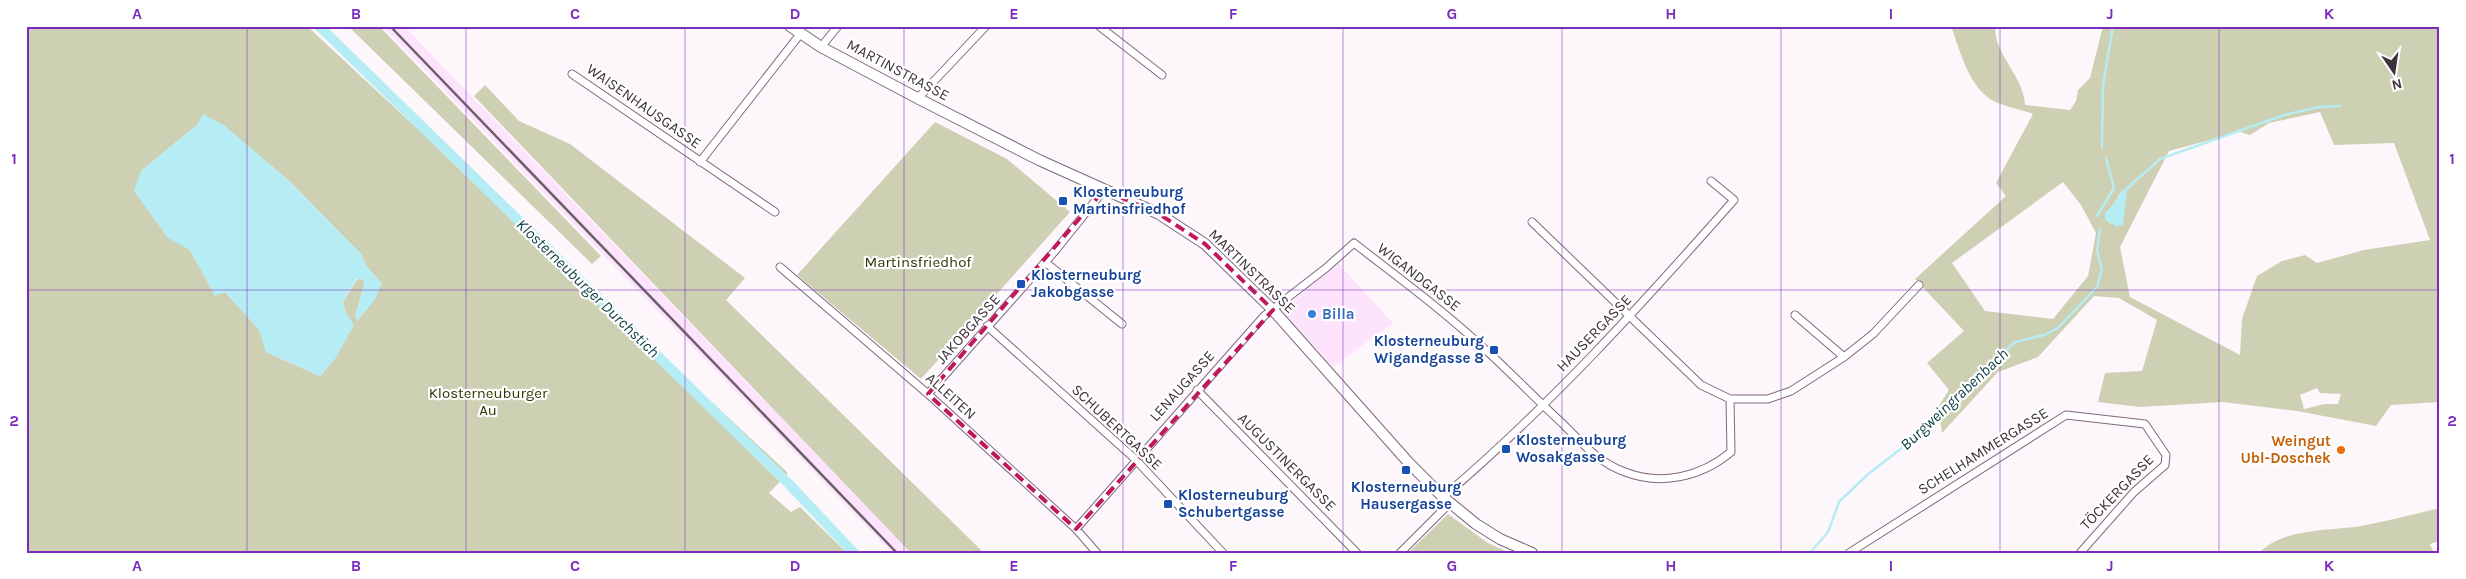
<svg xmlns="http://www.w3.org/2000/svg" width="2466" height="579" viewBox="0 0 2466 579" font-family="Karla,sans-serif">
  <style>
    .built { fill: #fde3fc }
    .green { fill: #cdd0b3; fill-rule: evenodd }
    .water { fill: #b6edf4 }
    .lines { fill: none; stroke-linecap: round; stroke-linejoin: round }
    .stream { stroke: #b6edf4; stroke-width: 2.5 }
    .canal { stroke: #b6edf4; stroke-width: 10 }
    .street-casing { stroke: #7f687e; stroke-width: 9 }
    .secondary-casing { stroke: #7f687e; stroke-width: 12 }
    .street { stroke: #fff; stroke-width: 7 }
    .secondary { stroke: #fff; stroke-width: 10 }
    .rail { stroke: #696068; stroke-width: 2.5 }
    .marked { fill: none; stroke: #c2185b; stroke-width: 4; stroke-dasharray: 10 6; stroke-linejoin: round }
    .grid { fill: none; stroke: #7b2cbf; stroke-width: 1; stroke-opacity: 0.55 }
    .transit-dot { fill: #1a4fb4; stroke: #fff; stroke-width: 2 }
    .shop-dot { fill: #3f7fe0; stroke: #fff; stroke-width: 2 }
    .food-dot { fill: #e8710a; stroke: #fff; stroke-width: 2 }
    .labels { text-anchor: middle; dominant-baseline: central; stroke-width: 4.5; stroke-linejoin: round; paint-order: stroke }
    .street-label { font-size: 15px; fill: #3d333c; stroke: #fff }
    .transit-label { font-size: 15px; font-weight: bold; fill: #164399; stroke: #fff; text-anchor: start }
    .park-label { font-size: 15px; fill: #343601; stroke: #fff }
    .shop-label { font-size: 15px; font-weight: bold; fill: #366cbe; stroke: #fff; text-anchor: start }
    .food-label { font-size: 15px; font-weight: bold; fill: #c56008; stroke: #fff; text-anchor: end }
    .water-label { font-size: 16px; font-style: italic; fill: #0b3e44; stroke: #fff }
    .neatline { fill: none; stroke: #7b2cbf; stroke-width: 2 }
    .grid-label { font-size: 16px; text-anchor: middle; font-weight: bold; fill: #7b2cbf }
  </style>
  <rect width="100%" height="100%" fill="#fdf7fc"/>
  <path class="built" d="M382,26H404L911,553H892Z
    M1338,263L1393,323L1333,367L1284,313L1286,307Z"/>
  <path class="green" d="M26,26H307L788,473L769,493L791,512L800,507L847,553H26ZM197,125L267,162L288,180L361,254L367,267L382,284L358,320L355,317L365,281L358,278L343,302C353,335 341,352 320,376L266,352L260,330L225,292L215,295L190,250L141,171Z
    M348,26H379L601,256L592,264Z
    M1951,26H1995C1994,55 2024,76 2025,105L2070,110L2076,101L2078,90L2090,78L2103,26H2440V402L2391,405L2376,426L2297,411L2223,402L2140,407L2098,402L2105,373L2142,371L2157,320L2119,298L2094,296L2038,357L1998,372L1942,433L1938,407L1949,390L1927,363L1964,331L1915,279L2006,196L1996,183L2033,114C2020,109 2005,107 1992,100C1969,87 1960,51 1951,26ZM2320,112L2334,145L2394,143L2430,240L2364,250L2317,263L2305,255L2282,261L2257,276L2242,319L2240,355L2130,297L2120,247L2169,151L2240,132L2250,135L2269,123ZM2063,182L2081,205L2096,233L2088,276L2053,319L1985,311L1952,263ZM2122,190L2123,225L2109,223L2113,205ZM2317,388L2320,393L2341,394L2338,404H2325L2304,409L2300,395Z
    M485,85L519,121L570,144L745,278L726,300L984,553H911L474,96Z
    M935,122L1007,159L1070,212L921,379L797,275Z
    M2440,508V541L2430,544L2434,553H2259C2283,528 2329,531 2361,526C2387,521 2414,514 2440,508Z
    M1448,514L1488,543L1510,553H1408Z"/>
  <path class="water" d="M203,114L225,126L288,180L361,254L367,267L382,284L374,301L358,320L355,317L365,281L357,278L343,302L346,313L354,325L335,359L320,376L266,352L259,330L225,292L215,296L190,250L168,238L134,191L141,171L197,125Z
    M2122,190L2127,191L2123,225L2116,226L2105,220V213L2113,205Z"/>
  <g class="lines">
    <path class="stream" d="M2102,147L2103,85L2113,26
      M2123,192L2160,159L2284,115L2319,107L2340,106
      M2097,216L2114,188L2106,158
      M1810,553L1828,532L1839,502L1867,475L1907,444L2015,342L2044,335L2058,328L2097,287L2102,269L2097,251L2100,230"/>
    <path class="canal" d="M319,26L789,484L854,553"/>
    <defs>
      <path id="street" d="M1099,26L1162,75
        M821,47L838,26
        M572,74L775,212
        M918,98L986,26
        M700,162L801,33
        M1532,222L1701,385L1730,399H1768L1791,391L1844,357L1873,334L1919,285
        M1045,262L1122,324
        M780,267L928,394L1076,529L1097,553
        M1795,315L1844,357
        M987,326L1135,459L1223,553
        M1197,390L1357,553
        M928,394L1055,251L1104,190
        M1443,497C1549,407 1642,304 1734,200L1711,181
        M1076,529L1264,316L1326,268L1354,243C1400,279 1447,313 1489,353C1514,376 1538,401 1563,424C1582,443 1599,463 1625,472C1661,486 1701,477 1731,452L1730,399
        M1400,553L1450,503
        M1849,553L2066,415L2145,424L2166,455L2165,465L2134,492L2080,553"/>
      <path id="secondary" d="M790,26L821,47L921,100L1039,160L1159,214L1205,244L1273,310L1409,463L1443,497L1476,524L1500,539L1532,553"/>
    </defs>
    <use href="#street" class="street-casing"/>
    <use href="#secondary" class="secondary-casing"/>
    <use href="#street" class="street"/>
    <use href="#secondary" class="secondary"/>
    <path class="rail" d="M390,26L897,553"/>
  </g>
  <path class="marked" d="M1104,190L1159,214L1205,244L1273,310L1076,529L928,394Z"/>
  <path class="grid" d="M247,26V553M466,26V553M685,26V553M904,26V553M1123,26V553M1343,26V553M1562,26V553M1781,26V553M2000,26V553M2219,26V553M26,290H2440"/>
  <g class="transit-dot">
    <rect x="1058" y="196" width="10" height="10" rx="2.5"/>
    <rect x="1016" y="279" width="10" height="10" rx="2.5"/>
    <rect x="1489" y="345" width="10" height="10" rx="2.5"/>
    <rect x="1501" y="444" width="10" height="10" rx="2.5"/>
    <rect x="1401" y="465" width="10" height="10" rx="2.5"/>
    <rect x="1163" y="499" width="10" height="10" rx="2.5"/>
  </g>
  <circle class="shop-dot" cx="1312" cy="314" r="5"/>
  <circle class="food-dot" cx="2341" cy="450" r="5"/>
  <g class="labels">
    <g class="street-label">
      <text transform="translate(898 70) rotate(28)">MARTINSTRASSE</text>
      <text transform="translate(644 106) rotate(35)">WAISENHAUSGASSE</text>
      <text transform="translate(1252 271) rotate(44)">MARTINSTRASSE</text>
      <text transform="translate(1419 277) rotate(38)">WIGANDGASSE</text>
      <text transform="translate(968 329) rotate(-48)">JAKOBGASSE</text>
      <text transform="translate(1594 333) rotate(-46)">HAUSERGASSE</text>
      <text transform="translate(1182 386) rotate(-48)">LENAUGASSE</text>
      <text transform="translate(951 396) rotate(42)">ALLEITEN</text>
      <text transform="translate(1117 427) rotate(43)">SCHUBERTGASSE</text>
      <text transform="translate(1983 451) rotate(-32)">SCHELHAMMERGASSE</text>
      <text transform="translate(1287 462) rotate(45)">AUGUSTINERGASSE</text>
      <text transform="translate(2117 492) rotate(-46)">TÖCKERGASSE</text>
    </g>
    <g class="transit-label">
      <text x="1073" y="192">Klosterneuburg<tspan x="1073" dy="17">Martinsfriedhof</tspan></text>
      <text x="1031" y="275">Klosterneuburg<tspan x="1031" dy="17">Jakobgasse</tspan></text>
      <text x="1484" y="341" text-anchor="end">Klosterneuburg<tspan x="1484" dy="17">Wigandgasse 8</tspan></text>
      <text x="1516" y="440">Klosterneuburg<tspan x="1516" dy="17">Wosakgasse</tspan></text>
      <text x="1406" y="487" text-anchor="middle">Klosterneuburg<tspan x="1406" dy="17">Hausergasse</tspan></text>
      <text x="1178" y="495">Klosterneuburg<tspan x="1178" dy="17">Schubertgasse</tspan></text>
    </g>
    <g class="park-label">
      <text x="918" y="262">Martinsfriedhof</text>
      <text x="488" y="393">Klosterneuburger<tspan x="488" dy="17">Au</tspan></text>
    </g>
    <g class="shop-label">
      <text x="1322" y="314">Billa</text>
    </g>
    <g class="food-label">
      <text x="2331" y="441">Weingut<tspan x="2331" dy="17">Ubl-Doschek</tspan></text>
    </g>
    <g class="water-label">
      <text transform="translate(588 288) rotate(44)">Klosterneuburger Durchstich</text>
      <text transform="translate(1954 399) rotate(-43)">Burgweingrabenbach</text>
    </g>
  </g>
  <rect width="2466" height="579" fill="none" stroke="#ffffff" stroke-width="55"/>
  <g transform="translate(2394 72) rotate(167)" stroke="#ffffff" stroke-width="4" paint-order="stroke">
  <path d="M0-4L9 19L0 12L-9 19Z" fill="#3d333c"/>
  <text y="-8" font-size="14" font-weight="bold" text-anchor="middle" fill="#3d333c">N</text>
  </g>
  <rect x="28" y="28" width="2410" height="524" class="neatline"/>
  <g class="grid-label">
    <text x="137" y="19">A</text>
    <text x="356" y="19">B</text>
    <text x="575" y="19">C</text>
    <text x="795" y="19">D</text>
    <text x="1014" y="19">E</text>
    <text x="1233" y="19">F</text>
    <text x="1452" y="19">G</text>
    <text x="1671" y="19">H</text>
    <text x="1891" y="19">I</text>
    <text x="2110" y="19">J</text>
    <text x="2329" y="19">K</text>
    <text x="14" y="164">1</text>
    <text x="2452" y="164">1</text>
    <text x="14" y="426">2</text>
    <text x="2452" y="426">2</text>
    <text x="137" y="571">A</text>
    <text x="356" y="571">B</text>
    <text x="575" y="571">C</text>
    <text x="795" y="571">D</text>
    <text x="1014" y="571">E</text>
    <text x="1233" y="571">F</text>
    <text x="1452" y="571">G</text>
    <text x="1671" y="571">H</text>
    <text x="1891" y="571">I</text>
    <text x="2110" y="571">J</text>
    <text x="2329" y="571">K</text>
  </g>
</svg>
